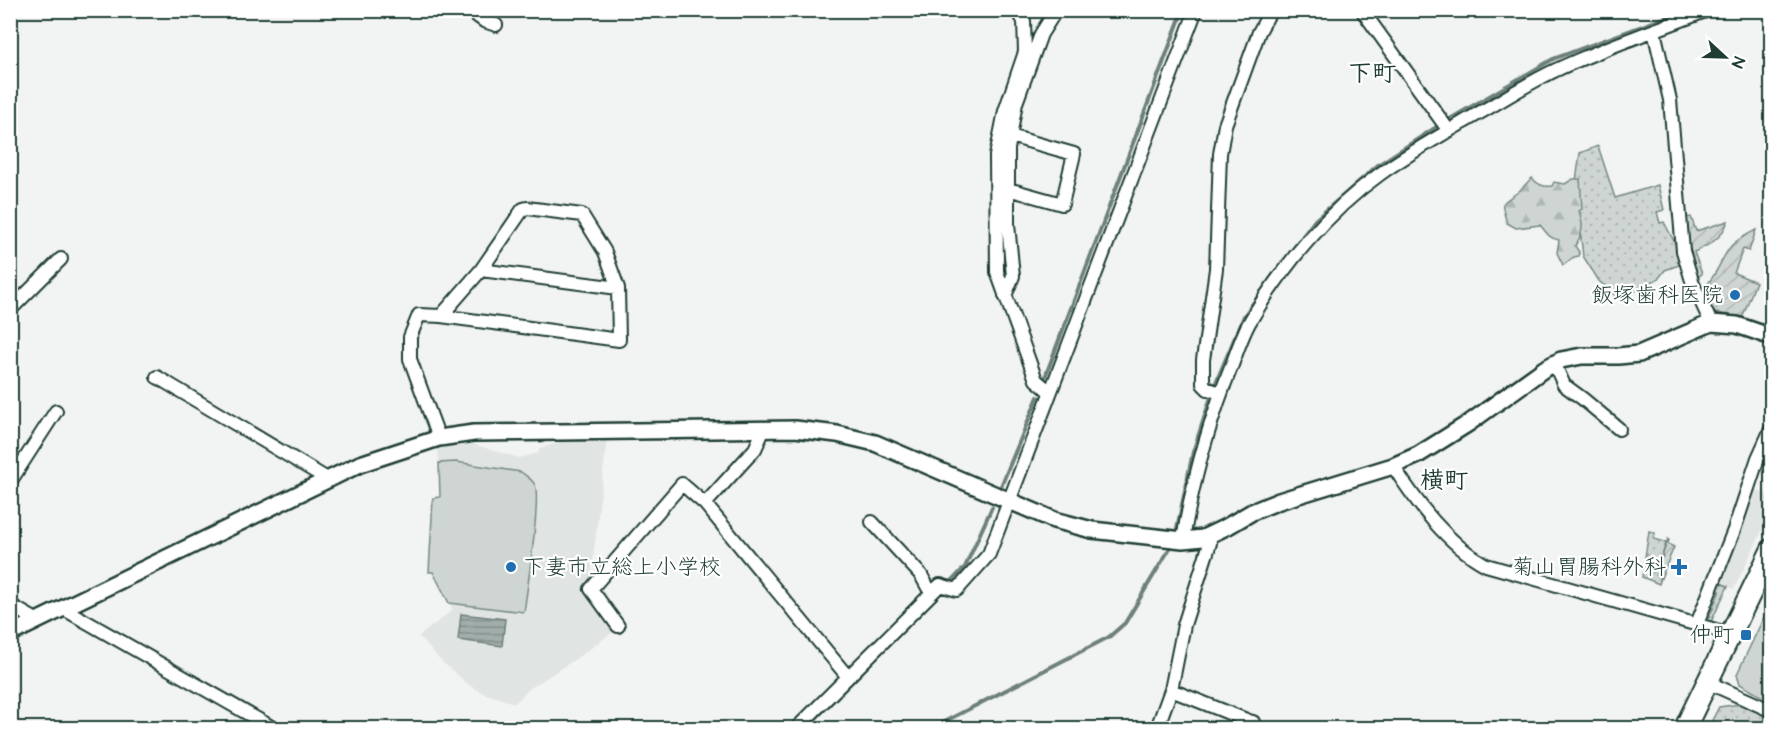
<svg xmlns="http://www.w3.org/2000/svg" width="1782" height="739" viewBox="0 0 1782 739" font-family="'Architects Daughter','Klee One',sans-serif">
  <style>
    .built { fill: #e0e4e3 }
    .grass { fill: url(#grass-dots); stroke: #768984; stroke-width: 1.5 }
    .forest { fill: url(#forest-firs); stroke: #768984; stroke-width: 1.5 }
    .garden { fill: url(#garden-furrows); stroke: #768984; stroke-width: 1.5 }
    .pitch { fill: #ced5d3; stroke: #768984; stroke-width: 1.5 }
    .water { fill: url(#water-rules); stroke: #6d807b; stroke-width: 1.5 }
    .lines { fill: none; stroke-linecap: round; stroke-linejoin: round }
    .stream { stroke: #6d807b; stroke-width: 4 }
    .minor-casing { stroke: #1f3d34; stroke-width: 16 }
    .tertiary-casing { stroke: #1f3d34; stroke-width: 20 }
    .trunk-casing { stroke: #1f3d34; stroke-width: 24 }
    .minor { stroke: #fff; stroke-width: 12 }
    .tertiary { stroke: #fff; stroke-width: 15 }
    .trunk { stroke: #fff; stroke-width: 20 }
    .poi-dot { fill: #1f6fb2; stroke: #fff; stroke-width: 2 }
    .labels { text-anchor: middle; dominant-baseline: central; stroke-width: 4.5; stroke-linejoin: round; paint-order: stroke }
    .poi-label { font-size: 22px; fill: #1f3d34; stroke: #fff; text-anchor: end }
    .neighbourhood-label { font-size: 24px; font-weight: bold; fill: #1f3d34; stroke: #fff }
  </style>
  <defs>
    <pattern id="grass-dots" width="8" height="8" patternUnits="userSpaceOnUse" patternTransform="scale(1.5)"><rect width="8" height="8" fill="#ced5d3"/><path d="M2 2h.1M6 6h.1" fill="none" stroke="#b0b8b6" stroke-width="1.8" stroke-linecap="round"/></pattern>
    <pattern id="forest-firs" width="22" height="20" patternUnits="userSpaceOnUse" patternTransform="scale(1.5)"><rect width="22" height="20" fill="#ced5d3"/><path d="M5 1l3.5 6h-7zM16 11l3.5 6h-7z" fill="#b0b8b6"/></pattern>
    <pattern id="garden-furrows" width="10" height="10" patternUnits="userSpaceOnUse" patternTransform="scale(1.5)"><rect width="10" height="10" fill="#ced5d3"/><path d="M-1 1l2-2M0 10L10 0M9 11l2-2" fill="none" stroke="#b0b8b6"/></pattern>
    <pattern id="water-rules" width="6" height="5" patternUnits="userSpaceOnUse" patternTransform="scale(1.5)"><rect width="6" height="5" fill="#a1adaa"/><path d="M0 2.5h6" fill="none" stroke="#838e8b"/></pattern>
  </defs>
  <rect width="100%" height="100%" fill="#f2f3f3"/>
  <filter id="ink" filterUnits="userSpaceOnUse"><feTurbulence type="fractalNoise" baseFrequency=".0167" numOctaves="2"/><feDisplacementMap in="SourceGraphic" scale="12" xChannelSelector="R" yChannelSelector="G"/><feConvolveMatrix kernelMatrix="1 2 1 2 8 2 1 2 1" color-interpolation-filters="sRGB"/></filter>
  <g filter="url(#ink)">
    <path class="built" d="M572,438H607L590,585L616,630L574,660L529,689L515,703L483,693L469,685L439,659L419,636L453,610L437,579L432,572H429L433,498L440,497L441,474L437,448L469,443L519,458L539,453V449Z
      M1748,487L1771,496V512L1734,589L1718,582Z"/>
    <path class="grass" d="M1598,146L1615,198L1658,185L1664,210L1657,212L1660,223L1664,222L1676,245L1679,265L1665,270L1659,278L1620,300L1599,281L1583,256L1575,188L1580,153Z
      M1649,531L1655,533L1654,539L1666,543L1656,575L1661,578L1659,584L1642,577Z
      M1718,582L1728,586L1710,624L1708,620L1719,593Z
      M1740,704L1771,718V728H1708L1719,707Z"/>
    <path class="forest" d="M1532,178C1538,185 1543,187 1552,186L1554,182L1565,184L1573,179H1580L1582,209L1579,211C1584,226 1583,233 1575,246L1579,252V256L1574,257L1563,265L1557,253L1559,240C1548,238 1547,233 1540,225L1516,228L1507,223C1500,200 1500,205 1518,192C1523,188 1527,182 1532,178Z"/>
    <path class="garden" d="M1691,217L1696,231L1728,221C1722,238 1710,245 1694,252L1702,274L1696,278L1689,257L1685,218Z
      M1756,230L1749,251L1743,249L1734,273L1756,282L1742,318L1713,312L1700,285L1706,286C1718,273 1722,256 1732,245C1739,238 1748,234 1756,230Z
      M1668,539L1669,540L1668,544L1674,547L1661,578L1656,575Z"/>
    <path class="pitch" d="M456,462L521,472C526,476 532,479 535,485C541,500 527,591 524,612L449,603L433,572H429L433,498L440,497L439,463Z
      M1771,602V705L1760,699L1761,696L1740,684L1737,674Z"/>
    <path class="water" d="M461,614L505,619L502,646L458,640Z"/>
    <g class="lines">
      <path class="stream" d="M1450,119L1553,59L1685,10
        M1293,249L1315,220L1378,165L1438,126
        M1044,380L1183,10
        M1214,387L1244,316L1262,291
        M999,491L1038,397
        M1176,534L1193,452L1210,400
        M949,584L965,567L992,507
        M806,728L944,589
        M932,728L1109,637L1125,623L1170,548"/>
      <defs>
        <path id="minor" d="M469,10L484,21L496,25
          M1017,10L1024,21L1025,52L1005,111L996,156L997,272L1036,380L1050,392
          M1362,10L1449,131
          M10,11L11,10
          M1654,31L1670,100L1683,251L1693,284L1711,323
          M1008,189L1062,204L1074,154L1010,136
          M527,208L582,215L605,252L618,288L619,340L441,316L481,270L523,209Z
          M481,270L618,288
          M1005,296L1013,276L1008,224V149L1016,103L1041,34L1056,10
          M10,310L61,259
          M1554,363L1564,385L1583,399L1619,429
          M157,377L329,480
          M1221,393L1208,389L1203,384V360L1216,269L1220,154L1225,125L1259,32L1271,10
          M764,429L755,449L705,504L848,677
          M439,438L410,359V337L419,315L441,316
          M1393,466C1417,503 1447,544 1486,565L1730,634
          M10,482L56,411
          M872,522L921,575L931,593
          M1183,540C1193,479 1209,422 1232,365C1237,351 1242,336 1249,323C1281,268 1328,211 1380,174C1412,151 1447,132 1481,112C1506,98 1530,82 1556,70C1605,47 1657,30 1708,10
          M10,605L38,621
          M64,609L273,728
          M1697,624L1734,530L1758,458L1772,427
          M618,626L591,589L682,484L705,504
          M1707,682L1772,711
          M1171,690L1249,721L1253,722L1255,728
          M797,728L940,585L957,590L989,554L1196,10
          M1157,728L1171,690L1184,625L1210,543L1209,535"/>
        <path id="tertiary" d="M10,634L360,464L439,438L474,433L795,429L837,434L875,443L1054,520L1092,530L1183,540L1203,538L1228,526L1252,512L1279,501L1393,466L1418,455L1469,423L1544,369L1561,360L1582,356H1618L1639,354L1711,323L1737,325L1772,337"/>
        <path id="trunk" d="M1685,728L1772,549"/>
      </defs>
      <use href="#minor" class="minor-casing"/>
      <use href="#tertiary" class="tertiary-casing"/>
      <use href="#trunk" class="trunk-casing"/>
      <use href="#minor" class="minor"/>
      <use href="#tertiary" class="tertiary"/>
      <use href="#trunk" class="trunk"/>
    </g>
  </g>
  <g class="poi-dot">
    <circle cx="1735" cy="295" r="6"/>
    <circle cx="511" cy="567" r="6"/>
    <path d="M1676 558h6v6h6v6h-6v6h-6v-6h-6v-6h6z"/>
    <rect x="1740" y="629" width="12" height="12" rx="3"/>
  </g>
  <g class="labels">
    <g class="poi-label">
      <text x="1723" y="295">飯塚歯科医院</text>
      <text x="523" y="567" text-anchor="start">下妻市立総上小学校</text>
      <text x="1666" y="567">菊山胃腸科外科</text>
      <text x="1734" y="635">仲町</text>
    </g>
    <g class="neighbourhood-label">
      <text x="1372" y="74">下町</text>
      <text x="1444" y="481">横町</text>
    </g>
  </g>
  <rect width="1782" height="739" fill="none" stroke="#fff" stroke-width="36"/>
  <rect x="18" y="18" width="1746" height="703" fill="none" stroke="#1f3d34" stroke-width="2" filter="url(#ink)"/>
  <g transform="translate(1725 57) rotate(112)" stroke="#ffffff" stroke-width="4.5" paint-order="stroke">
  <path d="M0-4.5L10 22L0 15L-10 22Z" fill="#1f3d34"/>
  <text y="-9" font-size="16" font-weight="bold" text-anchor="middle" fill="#1f3d34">N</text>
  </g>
</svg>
